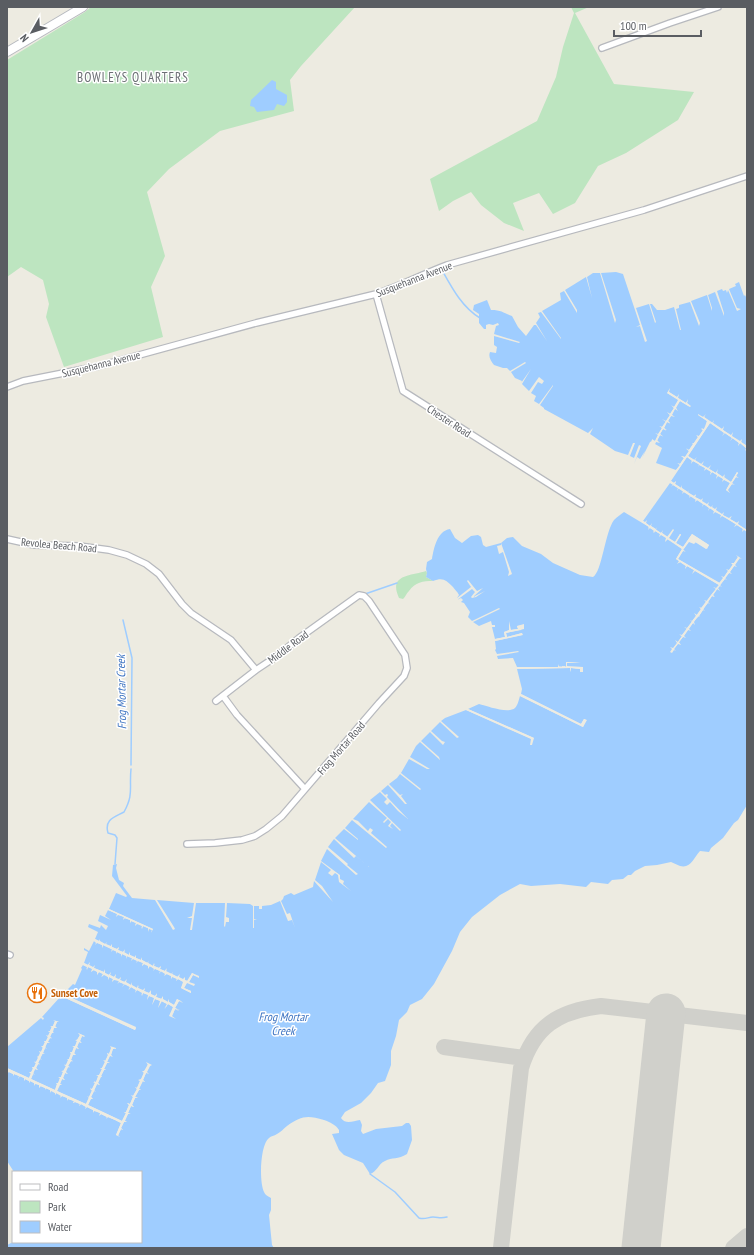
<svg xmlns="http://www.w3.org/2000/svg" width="754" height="1255" viewBox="0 0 754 1255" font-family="'PT Sans Narrow',sans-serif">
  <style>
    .green { fill: #bde5c0 }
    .water { fill: #9fcdff }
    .pier { fill: #edebe1 }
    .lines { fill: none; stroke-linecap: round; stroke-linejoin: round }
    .stream { stroke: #9fcdff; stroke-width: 1.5 }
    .taxiway { stroke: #d0d0cb; stroke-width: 16 }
    .runway { stroke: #d0d0cb; stroke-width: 39 }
    .street-casing { stroke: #b7b9be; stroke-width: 8 }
    .secondary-casing { stroke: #b7bac0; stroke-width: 10 }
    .street { stroke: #fff; stroke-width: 5.5 }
    .secondary { stroke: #fff; stroke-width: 8 }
    .labels { text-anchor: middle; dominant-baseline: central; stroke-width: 3; stroke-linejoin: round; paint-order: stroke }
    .street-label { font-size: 11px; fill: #5a5d62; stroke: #fff }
    .food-label { font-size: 11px; font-weight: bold; fill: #c56008; stroke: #fff; text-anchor: start }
    .water-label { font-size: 12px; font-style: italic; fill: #4176c3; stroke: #fff }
    .quarter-label { font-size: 13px; letter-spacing: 1px; fill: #6b6f74; stroke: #fff }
  </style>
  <rect width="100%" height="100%" fill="#edebe1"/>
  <path class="green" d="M91,7H355L301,66L290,80L294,111L220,131L169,169L147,192L165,256L151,287L163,337L64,367L46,317L49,304L43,280L21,267L7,277V60L85,12Z
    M571,7H589L575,13L614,84L694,92L678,120L626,153L598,166L575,203L553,214L539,193L513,203L524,231L504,223L481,205L471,192L453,201L439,211L430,179L537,121L556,77L563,47L574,13Z
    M426,571L427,573L426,577L433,581C423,581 415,582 409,591C406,594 406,596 403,599L399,598C388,574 411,576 426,571Z"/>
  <path class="water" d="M272,80L276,82V89L287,95V102L284,106L277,104L274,110L257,112L254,107L250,106L251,100Z
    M616,272L623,274L640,325L636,327L640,326L645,342L647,341L636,308L649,304L655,323L656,322L650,304H652L657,310H665L674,307L680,330H681L676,309L679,308V305L690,302L699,326L700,323L691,301L707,295L712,311V308L708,295L715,292L724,316V313L717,291L722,289L723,291L726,290L727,293L728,290L737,311L741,309L737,308L729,289L736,286L735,284L739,282L744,296L745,295L747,299V446L741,442L742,440L740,442L723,430V428L722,429L704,417L705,416L703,417L698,415L707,421L704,429H701L703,430L699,436H697L698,437L689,450L686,449L689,451L685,457L681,456L684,458L680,464L678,463L680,465L676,470L656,463L662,448L655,444L656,441L658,442L657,441L660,435L662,436L660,434L663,429L667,430L664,428L667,422L670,423L668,421L671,416H673L671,415L675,409H677L675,408L680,401L690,407L687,403L688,400L686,403L669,392L667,393L679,400L674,407L672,406L674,408L670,414L667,412L670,415L666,421L664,420L666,421L662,427L660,426L662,428L658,435L656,434L658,435L655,441L652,439V441L650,442L642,458L645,451L640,459L637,457L634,464L641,446L639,445L634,458L630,456L635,443H633L628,455L615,451L590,434L593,428L588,433L544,409V408L540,405L553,386V385L539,404L534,401L536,396L531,393L538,382L542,384L544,381L539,377L529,391L522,384L531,369L521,383L522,381L515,378L511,372L526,363L525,362L510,371L507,368H503L494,365C491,361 488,357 490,352L496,353L497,347L494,345V336L519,343L520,342L494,334L496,326L499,325L498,323L493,325L489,324L486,325V329H484L479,323V314L473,310L474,305L487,300L491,310C502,310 503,313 512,316L518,327L526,336L534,325H536L547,341L536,323L540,317L538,313L541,312L561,339V338L542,311L561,300L560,293L564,291L577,313V310L565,290L586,277L592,298L587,277L593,273H600L615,323L616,320L601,273Z
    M710,423L732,438L731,440L732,438L739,443L738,446L740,443L747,449V530L737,524L739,521L737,523L730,519L731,516L729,519L701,501L702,499L701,500L695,497L696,495L694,496L675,484L676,481L674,483L671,481L687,457L692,461V462L693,461L705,468V470L706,468L711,472L710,475L712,472L730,483L726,490L730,493L727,490L732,484L733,485L732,483L736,477L738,478L736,476L738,473L737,472L731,482L724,477V475L723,477L717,473V471L716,473L688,456Z
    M670,483L696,500L695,502L697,500L714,511V513L715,511L743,529L742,531L744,529L747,532V805L738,820L734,823L723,838L711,848L709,852L700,851C694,857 691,869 680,866C677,865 674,863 671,862L657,865L645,866L635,871L631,875H628L623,879L612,880L608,884L591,882L586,887L560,884L531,886L520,884L500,895L472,917L460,932L452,951L434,984L422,999L410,1005L407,1012L399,1020L396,1036L391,1051V1065L385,1081L378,1083L371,1093L361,1103L345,1112L341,1118C346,1125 353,1121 360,1120L362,1125L361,1131L363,1134L376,1129L402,1126L406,1123H409L411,1126L412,1140L407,1154C398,1160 392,1157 385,1161C378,1164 377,1172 370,1174L363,1163L344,1155L339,1150L332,1134L339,1133V1130C336,1125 330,1122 324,1120C307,1115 301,1116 287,1126C283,1129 281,1132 277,1134C274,1136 271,1136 269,1138C260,1145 259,1182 264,1192C265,1195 268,1196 271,1198V1210L269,1215L272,1245L274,1248H7V1245L13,1242H141V1172H14L7,1161L8,1157H7V1070L8,1071L7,1073L9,1072L13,1074V1076L14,1074L19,1076L18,1078L19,1076L24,1078V1081L25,1079L29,1081V1083L30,1081L34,1083V1085L35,1083L39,1085L40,1088V1086L45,1088V1090V1088L50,1090V1092L51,1090L55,1093V1095L56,1093L61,1096V1097L62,1096L68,1098L67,1100L68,1099L74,1101L73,1103L75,1102L80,1104L79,1106L81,1104L86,1107L85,1109L87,1107L93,1110V1112L94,1110L100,1113V1115L101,1114L107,1117L106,1118L108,1117L115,1120L114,1122L115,1120L121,1123L116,1135L120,1136H118L121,1129L123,1130L121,1128L124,1122H127L124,1121L128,1114H130L128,1113L131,1106L134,1107L132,1105L135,1098H138L135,1097L139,1090H141L139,1089L143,1081L145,1082L143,1080L146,1073L148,1074L146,1073L150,1065L152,1066L146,1063L148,1064L144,1072L142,1071L144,1072L141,1080H139L140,1081L137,1088L135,1087L137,1089L133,1096L131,1095L133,1097L130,1104L127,1103L129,1105L126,1112H124L126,1113L122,1121L88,1105L91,1098L93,1099L91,1097L94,1091L96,1092L94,1091L97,1084L100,1085L98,1083L101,1077H102L101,1076L104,1070H106L104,1069L107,1063H110L107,1062L110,1055L112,1056L111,1055L113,1048L116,1049V1048L110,1046L112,1047L109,1054L107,1053L108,1055L105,1061L104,1060L105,1062L102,1068H100L102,1069L96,1082H93L95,1083L92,1089H90L92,1090L89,1097L87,1096L89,1097L86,1104L57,1091L60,1085H62L60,1084L62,1079L65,1080L63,1078L65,1073L68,1074L65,1072L68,1067H70L68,1066L71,1061H73L71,1060L73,1054L76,1055L74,1054L76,1048L79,1049L77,1047L79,1042L81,1043L80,1041L82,1036H84L78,1033L80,1035L77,1040H75L77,1041L75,1047L73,1046L74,1047L72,1053L70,1052L71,1053L69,1059H67H69L66,1065L64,1064L66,1066L63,1071L62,1070L63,1072L61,1077H59L60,1078L58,1084L56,1083L57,1084L55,1090L31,1079L33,1074L35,1075L33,1074L35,1069L38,1070L36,1068L38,1064L40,1065L38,1063L43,1053L45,1054L43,1053L45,1048L47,1049L45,1048L47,1043H50L47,1042L50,1038H52L50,1037L52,1032L54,1033L52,1032L54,1027L57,1028L55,1027L57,1022H59L53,1020L55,1021L53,1026H50H52L50,1031H48L50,1032L48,1036L46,1035L48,1037L46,1041H44L45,1042L43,1047L41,1046L43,1047L41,1052L39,1051L41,1053L38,1057L37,1056L38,1058L36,1062H34L36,1063L34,1068L32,1067L33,1068L31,1073L30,1072L31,1073L29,1078L7,1068V1047L41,1018L43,1020L44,1018L42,1017L61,996L135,1030L136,1027L63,994L73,984L75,985L82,969L81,968L83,965L87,967V970L88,967L93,969L91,972L93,970L98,972L97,975L99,972L103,974L102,977L104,974L108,977V980L109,977L113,979L112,982L114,979L119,981L118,984L119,982L124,984L122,986L124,984L130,987L129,990L131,987L136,990L135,993L137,990L142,993L141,996L143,993L149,995L147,1000L149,996L155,998L152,1005L155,999L161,1001L158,1007L161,1001L167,1004L165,1009L168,1004L173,1007L172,1016L175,1009L179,1011L175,1008L179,1001L183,1003L177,999L174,1005L169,1002V999L168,1002L162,999L163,996L162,999L156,997L157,994L155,996L150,994L151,991L149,993L144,991L145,988L143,991L138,988V985L137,988L131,985L132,982L131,985L125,982L127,979L125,982L120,980L121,977L119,980L115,977L116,974L114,977L110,975L111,972L109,975L105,973V970L104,972L99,970L101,968L99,970L94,968L95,965L94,968L89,965L90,962L88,965L84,963L88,952L84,950V948L89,951L94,941L102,945V948L103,945L121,954V956L122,954L138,961L137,963L138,961L143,963L142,966L144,964L149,966L148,969L149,966L171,976V979L172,976L177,979L176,981L178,979L184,982L181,988L191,993V991L184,988L187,982H189L193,975L199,977L192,973L188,981L184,980L185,977L184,980L178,977L180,975L178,977L172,974L173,971L172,974L166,971V969L165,971L160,969L161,966L159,968L154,966V963L153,966L148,963L149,961L148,963L142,960V958L141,960L136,958V955L135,958L130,955V952L129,955L124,952L125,949L123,952L118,950L119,947L117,949L112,947V944L111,947L105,944L106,942L105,944L99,941L100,939L99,941L95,939L98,932L88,927L89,924L100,928L101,925L106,930L108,926L98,921L100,915L111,920L105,916L108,910L124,917L123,920L124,918L130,920V923L131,921L136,923L135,926L137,923L142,926L141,929L143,926L152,930L151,932L153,929L109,909L116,893L126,897L127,896L112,876L113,865L117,864L116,868L119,880L124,883L123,886L132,898L155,900L173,930L175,929L174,927L157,900L194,903L192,916L187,918H192L190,930H192L196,903H225L224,926L225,927L226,922H229V918L226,917L227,903L250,904L253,906V928H254V920H257L254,919V906H259V904V909H262V906L271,905L280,901L288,921L292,920L295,928L290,913L287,914L281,901L283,899L284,896L291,893L294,895L313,887L314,881L333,902L322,886L315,880L321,862L331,870L328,873L332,876L335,873L338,875L339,882L351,891L343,884L344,881L340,879V875L321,861L327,849L356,875L358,874L347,865L348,864L328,847L334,839L354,858L356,856L369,867L335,838L344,829L358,840V839L345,828L352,820L386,848L387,847L371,833L373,830L370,828L368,831L358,821L353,819L369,802L387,818L383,822L384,823L388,819L391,822L388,826L393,829L390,826L392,823L400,831L401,830L370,800L380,792L387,799L384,802L387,805L390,802L398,811L408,819L387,797L388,795L387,794L385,795L381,791L388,785L405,804H407L401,796L403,794L400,795L389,784L397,778L400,774L420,790L421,789L401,773L409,759L427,769H430L410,757L416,746L420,742L440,760L439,757L421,741L430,732L443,745L445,742L442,741L431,731L440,722L457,738L459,737L441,721L445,718L466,710L532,739L534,738L468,709L479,704C487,706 508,714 515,708C518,705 519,699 520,696L583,727L586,720L584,719L581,724L521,694L522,689L517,669L570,668L571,672V668L580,669V672L583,667H567V663H580L566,662V667L562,666V667L558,666V667H517L513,658L498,659L497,656L519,652L518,651L497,654L495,650L496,649L495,641L522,635V633L507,637L506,633L521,630L524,625L517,626L518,629L510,630L508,622L510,630L504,632L505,637L495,639L492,627H495V625H492L491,621L479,626L473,622L500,609L499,608L472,621L468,617L470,612L464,603L461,602L463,600L461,598L457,600L472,589L475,592L471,597L472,598L476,597L485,591L473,597L483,588L477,591L468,580L467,581L471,587L457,598L459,595C457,591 455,590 453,587C446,580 443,577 433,581L426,577L427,573L426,569L427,562L432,559C434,548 437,531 450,529L455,538L462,543L471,536L478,535L481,537L483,545L486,547L501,543V545L497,546L499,554L503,552L509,572L508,576L512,574L501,543L507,538L513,537L522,546L541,554L553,563L580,575L593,577C602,572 605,532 614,520C617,517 621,514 624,512L649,527L648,528H650L654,531V533L655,531L667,538L665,541L667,539L682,549L676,559L679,561V563L680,562L686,566L685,569L687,566L719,585L701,608H700L701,609L682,635H680L682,636L673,649L670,648L674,649L688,630H689L688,629L693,623H694L693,622L699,616L712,596L714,597L713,595L740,558L741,559L736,555L738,557L734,563H732L733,564L729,570H728V571L720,583L678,559L683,551H685L683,550L689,541L695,542L706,549L709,545L692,534L683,547L676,543L681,535L680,534L675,542L668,538L673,530L668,537L662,533V532L661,533L651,526V525L650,526L643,521Z"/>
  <path class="pier" d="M670,388L669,392L677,397L679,394L678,398L686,403L688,399L687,403L691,406L690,407L680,401L676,408L678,411L675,409L672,415L675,417L671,416L668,421L671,424L667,422L664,428L667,431L663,429L660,434L664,437L660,435L657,440L660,443L656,442L655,444L651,443L652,441L651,440L655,441L658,435L655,433L658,434L662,428L659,426L662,427L666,422L662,419L666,421L670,415L667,412L670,414L674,408L671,405L674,407L678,400L667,393Z
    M698,414L703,417L706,414L704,417L712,423L714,420L713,423L722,429L724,426L723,430L731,435L733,432L732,436L740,441L742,439L741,442L747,446V449L745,451L746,448L740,443L738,446L739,443L733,438L730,441L732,438L725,433L722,436L724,433L717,428L716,431L717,428L710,423L688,456L694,460L697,457L695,460L701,464L704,461L702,465L708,468L711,465L709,469L716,473L718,469L717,473L723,477L725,474L724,478L731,482L737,472L738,473L736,476L739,478L736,477L732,483L735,485L732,484L728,490L730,493L726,490L730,483L724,480L722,482L723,479L718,476L716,479L717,475L712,472L710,475L711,472L706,469L704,471L705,468L699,465L698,467L699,464L693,461L691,464L692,460L687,457L678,470H676L680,465L677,463L680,464L684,458L681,456L685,457L689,451L686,448L689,450L693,444L692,443H694L698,437L696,435L699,436L703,430L701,428L704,429L706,426L707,421L698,415Z
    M671,481L674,483L676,481L675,484L681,488L682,485V488L688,492L689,490L688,493L694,496L696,494L695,497L701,500L703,498L702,501L707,504L709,502L708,505L711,507L713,505L712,507L715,509L717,507L716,510L722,514L724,512L723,515L729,518L732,516L730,519L737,523L739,521L738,524L747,530V532L744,530L742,532L743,529L737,525L734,527L736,524L729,520L728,523L729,520L722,516L720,518L721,515L715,512L713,514L714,511L710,508L708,511L709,508L704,504L702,507L703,504L697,500L695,502L696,499L691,496L689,498L690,495L684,492L682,494L683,491L679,488L677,491L678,488L673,485L671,487L673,484L670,483Z
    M647,520L646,523L650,526L652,523L651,526L656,529L657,527L656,530L661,533L663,530L662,533L667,537L673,529L674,530L669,538L675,542L680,534H681L676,543L683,547L692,534L709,545L707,549L696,542L694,544L689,542L683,550L686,552L683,551L678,559L719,583L723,578L721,576L724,577L728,571L726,569L729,570L733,565L731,563H734L738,557L736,555L742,559L739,558L735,565L737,567L734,566L730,572L732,574L729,573L725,578L727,580L725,579L720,585L722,587L720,586L718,588L720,591L717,589L713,595L715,597L712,596L708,602L710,604L708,603L703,609L705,611L703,610L699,616L700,617L698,616L694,622L695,625L693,623L689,629L691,631L688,630L684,636L686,638L683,637L679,642L681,645L678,644L674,649L676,651L674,650L672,653L670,652L672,649L670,647L673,648L677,643L675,640L678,642L682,636L679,634L682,635L687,629L684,627L687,628L692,622L690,620L692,621L696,616L694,613L697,615L701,609L699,607L702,608L706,602L704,600L707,601L711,595L709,593L711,595L716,589L713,587L716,588L719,585L695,571L692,574L694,570L687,566L685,569L686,566L680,562L677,564L679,561L676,559L682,549L674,543L672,546L674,543L668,539L665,542L666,538L661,535L659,537L660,534L655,531L653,533L654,530L650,528L648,530L649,527L642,522L643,521L645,522Z
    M509,621L511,630L518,629L517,626L524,624V629L506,633L507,637L522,633L523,635L495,641V639L505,637L504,632L509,630Z
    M566,662H581L567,663V666L583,667V672H580V669L571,668V672L570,668L517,669V667H558V664L559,667L565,666L566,667Z
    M521,694L581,724L584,719L587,720L583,727L520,696Z
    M468,709L534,738L532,745H530L531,739L466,710Z
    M109,909L153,929L151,933L152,930L149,929L148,932V928L143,926L142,929V926L137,924L135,926L136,923L131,921L130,923V920L125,918L123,920L124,917L118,915L116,917L117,914L108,910Z
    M95,939L99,941L100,939V941L105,944L107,942L106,944L111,946L112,944V947L117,949L119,947L118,950L123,952L125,950L124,953L129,955L130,952V955L135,957L136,955V958L141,960L142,957V960L147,963L149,961L148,963L153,966L155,963L154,966L159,968L161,966L160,969L165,971L167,968L166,972L171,974L173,972L172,974L177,977L180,974L179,977L183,979L185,977V980L187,981L192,973L199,976V978L193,975L189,982L195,984L194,986L187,983L184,988L191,991V993L181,988L183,982L178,979L176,981L177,979L172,977L171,979V976L167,974L164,976L165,974L161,971L159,974L160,971L155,969L153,971L154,969L150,966L148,969V966L144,964L142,966L143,963L138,961L136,963L137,961L133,959L131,961L132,958L127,956L126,959V956L122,954L121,957V954L117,952L116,954V951L113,950L111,952L112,949L107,947L106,950L107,947L103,945L102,948V945L97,943L95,945L96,943L94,941Z
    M90,962L89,965L93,967L95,965L94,968L99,970L101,967L99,970L104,972L105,969V973L109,975L111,972L110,975L114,977L116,974L115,978L119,979L121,977L120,980L124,982L127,979L126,982L131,985L132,982V985L137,988L139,985L138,988L143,990L145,988L144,991L149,993L151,990V994L155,996L157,993L156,997L161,999L163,996V999L168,1002L169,999V1002L174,1005L177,999L183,1002L179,1001L175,1008L180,1010L175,1009L172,1016L176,1019L169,1016L173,1007L168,1004L164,1009L167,1004L162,1001L158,1008L160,1001L155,999L152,1005L154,998L149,996L147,1000L148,995L143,993L142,996V992L137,990L135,992L136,990L131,987L128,990L130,987L125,984L122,987L124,984L119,982L117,984L119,981L114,980L112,982L113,979L109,977L108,980V977L104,975L101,977L103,974L99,972L97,975V972L94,970L91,972L92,969L88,967L86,970L87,967L83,965L84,963L88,965Z
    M63,994L136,1028L135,1030L61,996Z
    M53,1020L59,1022H57L55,1026L57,1028H54L53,1032L54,1033H52L50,1037L52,1039L50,1038L48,1042L50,1043H47L45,1047L47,1049L45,1048L43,1053L45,1054H42L40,1058L42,1060L40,1059L38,1063L40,1064H38L36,1068L38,1070L35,1069L33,1073L35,1075L33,1074L31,1079L55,1090L57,1084L56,1083H58L60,1078L58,1077H61L63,1072L61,1071H64L66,1066L64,1065H66L68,1060L67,1059H69L71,1054L70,1052H72L74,1047L72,1046H75L77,1041L76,1039L77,1040L80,1035L78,1033L85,1036L84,1037L82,1036L80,1041L82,1043L79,1042L77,1047L79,1049L76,1048L74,1053L76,1055H73L71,1060L73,1062L71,1061L68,1066L70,1068L68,1067L66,1072L68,1074L65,1073L63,1078L65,1080L62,1079L60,1084L62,1085H59L57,1091L86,1104L89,1098L87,1096L89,1097L92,1091L90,1088L92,1089L95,1083L94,1081L96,1082L98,1076L96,1075H99L102,1069L100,1068H102L105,1062L103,1060L106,1061L108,1055L107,1053L109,1054L111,1048L110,1046L116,1049H113L111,1055L113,1057L110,1056L107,1062L110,1063H107L104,1069L106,1070H104L101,1076L102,1077H100L98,1083L100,1085L97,1084L94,1090L96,1092L94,1091L91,1097L93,1099H91L88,1105L122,1121L126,1113L124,1112H126L129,1105L127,1103L130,1104L133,1097L131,1095L133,1096L137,1089L135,1087L137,1088L140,1081L138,1080L141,1079L144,1073L142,1071H144L148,1065L146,1062L152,1065L150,1066L147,1072L149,1074L146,1073L143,1080L145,1082L142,1081L139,1089L141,1090H139L135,1097L138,1098H135L132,1105L134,1107L131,1106L128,1113L131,1114H128L125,1121L127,1122H124L121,1128L123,1130L121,1129L118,1135L120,1137L116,1135L121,1123L115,1120L114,1122L115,1120L108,1117L106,1119L107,1117L101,1114L99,1116L100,1113L94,1111L93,1113V1110L87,1107L85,1109L86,1107L81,1104L79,1106L80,1104L75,1102L73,1103L74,1101L68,1099L67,1101V1098L62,1096L60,1098L61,1095L56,1093L55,1095V1093L51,1091L50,1093V1090L46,1088L45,1090V1088L41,1086L39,1088V1085L35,1084L34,1086V1083L30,1081L29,1083V1081L25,1079L24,1081V1078L20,1076L18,1079L19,1076L14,1074L13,1076V1074L9,1072L7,1073L8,1071L7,1068L29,1078L31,1074L29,1072H31L33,1069L32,1067H34L36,1063L34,1061L36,1062L38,1058L37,1056L38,1057L40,1053L39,1051L41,1052L43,1048L41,1046H43L45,1042L44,1041H46L48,1037L46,1035L48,1036L50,1032L48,1031H50L52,1027L50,1026H53L55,1021Z"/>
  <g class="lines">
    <path class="stream" d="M442,270C452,288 462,307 480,318
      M365,594L397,583
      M123,620L132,658L131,765
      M115,864L117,838L115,835L108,833C104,819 115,817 124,812C134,794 129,788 131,769
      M370,1174L395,1192L419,1218C425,1220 428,1217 433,1217C439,1217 439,1219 447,1217"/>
    <path class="taxiway" d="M444,1047L524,1058
      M501,1248L521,1068C534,1026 559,1011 601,1006L747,1023
      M733,1248L747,1236"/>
    <path class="runway" d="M641,1248L666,1013"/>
    <defs>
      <path id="street" d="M602,48L670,23L718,7
        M376,294L403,391L581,504
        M7,387L23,381L99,366L256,323L376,294C400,286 423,274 447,265L644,210L747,176
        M7,539L34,545L79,546L109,550L127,555L146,564L159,574L182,604L191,613L231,640L256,670
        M223,696L237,715L305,789
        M187,844L215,843L242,840L255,836L266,829L282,816L379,703L404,676L407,668L405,655L369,601L364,596L359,595L299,638L277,656L256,670L216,701
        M7,954L10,955"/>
      <path id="secondary" d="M7,52L83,7"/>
    </defs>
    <use href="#street" class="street-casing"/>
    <use href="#secondary" class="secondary-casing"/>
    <use href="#street" class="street"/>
    <use href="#secondary" class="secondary"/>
  </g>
  <defs>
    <symbol id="restaurant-ring" viewBox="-11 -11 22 22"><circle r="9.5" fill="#fff" stroke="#e8710a" stroke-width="1.5"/><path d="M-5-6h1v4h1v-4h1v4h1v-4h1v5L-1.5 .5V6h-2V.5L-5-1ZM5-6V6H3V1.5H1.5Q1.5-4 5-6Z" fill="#e8710a"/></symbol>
  </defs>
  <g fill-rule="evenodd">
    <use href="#restaurant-ring" x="26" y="982" width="22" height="22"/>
  </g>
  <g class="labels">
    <g class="street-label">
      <text transform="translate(414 279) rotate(-21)">Susquehanna Avenue</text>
      <text transform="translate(101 364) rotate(-14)">Susquehanna Avenue</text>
      <text transform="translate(449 421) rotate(33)">Chester Road</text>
      <text transform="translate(59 545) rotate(5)">Revolea Beach Road</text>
      <text transform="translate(288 647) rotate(-37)">Middle Road</text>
      <text transform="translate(341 748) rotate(-49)">Frog Mortar Road</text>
    </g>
    <g class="food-label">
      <text x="51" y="993">Sunset Cove</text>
    </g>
    <g class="water-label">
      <text transform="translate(121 692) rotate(-91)">Frog Mortar Creek</text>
      <text x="283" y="1016">Frog Mortar<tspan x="283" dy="14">Creek</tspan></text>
    </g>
    <g class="quarter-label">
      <text x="133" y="77">BOWLEYS QUARTERS</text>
    </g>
  </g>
  <rect width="754" height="1255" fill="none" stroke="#5a5d62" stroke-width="16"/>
  <rect x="12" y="1171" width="130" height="72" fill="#ffffff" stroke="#bdbec0"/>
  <rect x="20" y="1184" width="20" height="6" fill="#ffffff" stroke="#bdbec0"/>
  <text x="48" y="1191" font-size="12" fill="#5a5d62">Road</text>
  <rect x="20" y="1201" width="20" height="12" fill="#bde5c0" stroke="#bdbec0"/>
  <text x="48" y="1211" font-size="12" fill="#5a5d62">Park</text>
  <rect x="20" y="1221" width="20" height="12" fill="#9fcdff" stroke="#bdbec0"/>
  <text x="48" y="1231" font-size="12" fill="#5a5d62">Water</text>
  <g transform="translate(32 32) rotate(231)" stroke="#ffffff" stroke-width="3" paint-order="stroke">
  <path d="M0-3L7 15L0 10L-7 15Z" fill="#5a5d62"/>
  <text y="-6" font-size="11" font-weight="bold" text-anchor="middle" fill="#5a5d62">N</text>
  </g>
  <path d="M614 30v6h87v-6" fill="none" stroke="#5a5d62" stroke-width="2"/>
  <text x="620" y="30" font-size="12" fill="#5a5d62" stroke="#ffffff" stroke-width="3" paint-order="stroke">100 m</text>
</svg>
